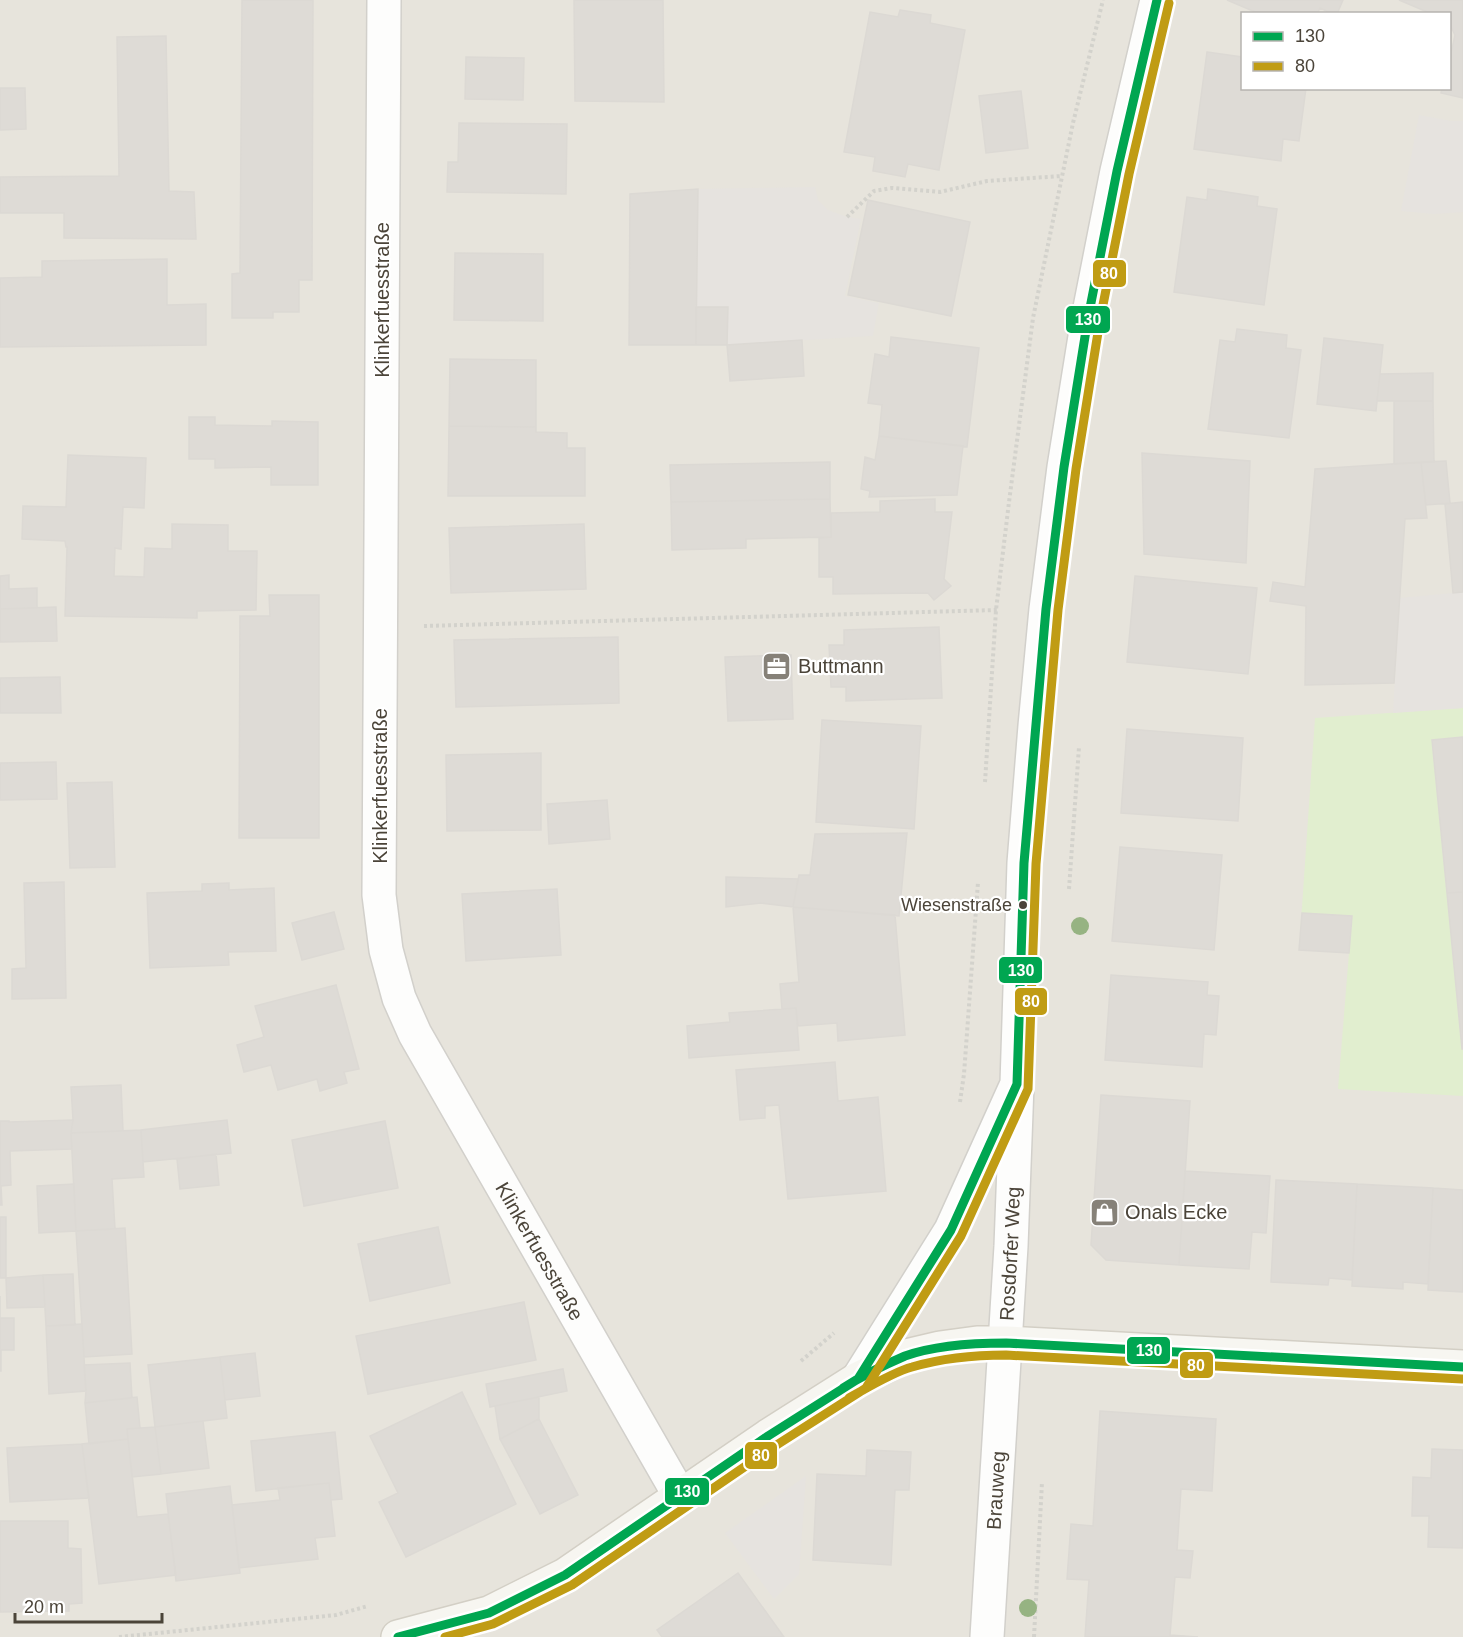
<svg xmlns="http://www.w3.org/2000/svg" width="1463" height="1637" viewBox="0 0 1463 1637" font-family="Arial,sans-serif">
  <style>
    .residential { fill: #e7e4dc; fill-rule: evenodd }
    .green { fill: #e1eecf }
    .parking { fill: #e6e3df }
    .building { fill: #dedbd6; stroke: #dcd9d4; stroke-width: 1.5 }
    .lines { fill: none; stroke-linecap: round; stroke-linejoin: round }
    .minor-casing { stroke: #d2d0cb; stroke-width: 36 }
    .tertiary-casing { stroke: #d2d0cb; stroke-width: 36 }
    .secondary-casing { stroke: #d3cfc5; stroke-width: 36 }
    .path { stroke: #d3d2cc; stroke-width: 4; stroke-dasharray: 3 3; stroke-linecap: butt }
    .minor { stroke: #fdfdfc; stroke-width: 33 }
    .tertiary { stroke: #fdfdfc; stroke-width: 33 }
    .secondary { stroke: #f7f6f1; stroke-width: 33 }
    .bus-1-casing { stroke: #fff; stroke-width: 14 }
    .bus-2-casing { stroke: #fff; stroke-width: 14 }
    .bus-1 { stroke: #00a651; stroke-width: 9 }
    .bus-2 { stroke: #c09c14; stroke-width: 9 }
    .tree { fill: #96b382 }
    .bus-dot { fill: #4b4439; stroke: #fff; stroke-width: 2 }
    .labels { text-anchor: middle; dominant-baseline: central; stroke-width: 4.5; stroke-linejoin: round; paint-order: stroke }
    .bus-label { font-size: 18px; fill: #4b4439; stroke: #fff; text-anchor: end }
    .street-label { font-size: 20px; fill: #4b4439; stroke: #fff }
    .poi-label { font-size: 20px; fill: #4b4439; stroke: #fff; text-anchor: start }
    .line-badge { stroke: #fff; stroke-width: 2 }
    .badge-label { font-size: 16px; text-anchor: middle; font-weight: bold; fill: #fff }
  </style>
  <rect width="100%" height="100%" fill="#f4f2ee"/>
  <path class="residential" d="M0,0H1463V1637H0ZM1242,14H1450V88H1242Z"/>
  <path class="green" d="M1463,708V1096L1338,1089L1349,953L1299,950L1315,718Z"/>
  <path class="parking" d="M1419,115L1451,121H1463V212L1434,214L1401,211Z
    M815,187L818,200L828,210L847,217L861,219L845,296L879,303L873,336L727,345L728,307H697L698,189Z
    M1463,592V708L1393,713L1400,598Z
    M806,1476L799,1574L774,1599L725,1533Z"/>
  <path class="building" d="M242,0H313L312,280H299V312H273V318H232V274L240,273Z
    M574,0H663L664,102L575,101Z
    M1227,0H1343L1337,14H1333L1320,8L1317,14H1260Z
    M1399,0H1463V98L1441,93L1442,88H1450V58L1455,35L1450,25V14H1432Z
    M900,10L931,15L930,23L965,30L939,170L908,164L905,177L873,171L875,157L844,152L870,12L898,17Z
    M166,36L169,191L194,192L196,239L64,238V213H0V177L119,176L117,37Z
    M1207,52L1242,57V88H1306L1299,141L1283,139L1281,161L1194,149Z
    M466,57L524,58L523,100L465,99Z
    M0,88H25L26,129L0,130Z
    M1021,91L1028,148L986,153L979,96Z
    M459,123L567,124L566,194L447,192L448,162H458Z
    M698,189L696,345H629L630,194Z
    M1208,189L1258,197L1257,206L1277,209L1264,305L1174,292L1187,197L1207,200Z
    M868,200L970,222L951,316L848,295Z
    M455,253L543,254V321L454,320Z
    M167,259V305L206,304V345L0,347V278L42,277V261Z
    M696,307H728L727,345H696Z
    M1237,329L1287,335L1286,348L1301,350L1289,438L1208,429L1220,340L1235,342Z
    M891,337L979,348L967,447L879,436L882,405L868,403L875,354L889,357Z
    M1324,338L1383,345L1376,411L1317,404Z
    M802,340L804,376L730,381L727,345Z
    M450,359L536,360V427L449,426Z
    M1433,373V401H1377L1380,374Z
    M1394,401H1433L1434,462L1394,464Z
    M189,417H215V425L272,426V421L318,422V485H271V467L215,468V459H189Z
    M449,426L536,427V432L567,433V448H585V496H448Z
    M879,436L963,446L957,495L869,497L870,491L861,489L865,457L875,460Z
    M1142,453L1250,461L1246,563L1144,554Z
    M68,455L146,458L144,508L123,507L121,549L115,548L114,576L144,577L145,548L172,549V524L228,525V551H257L256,610L197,611V618L65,616L67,547H66L65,541L22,539L23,506L66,507Z
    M1446,461L1450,503L1426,505L1421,462Z
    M830,462V499L671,502L670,465Z
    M1421,462L1427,518L1405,519L1394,683L1305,685L1306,606L1270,601L1273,582L1305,587L1315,469Z
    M830,499L831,537L746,539V548L672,550L671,502Z
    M935,499V512H952L944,579L951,586L934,600L928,593L833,594V577H819V538L831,537V513L880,512V501Z
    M1463,502V592L1453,593L1445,504Z
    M584,524L586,589L451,593L449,528Z
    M9,575V589L37,588V608L0,609V576Z
    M1135,576L1257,588L1248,674L1127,662Z
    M269,595H319V838H239L240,616H270Z
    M56,607L57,641L0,642V609Z
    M939,627L942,698L846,701V687H831L829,645H844V630Z
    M618,637L619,703L456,707L454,640Z
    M791,655L793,719L728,721L725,657Z
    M60,677L61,713H0V678Z
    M822,720L921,726L914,829L816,822Z
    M1127,729L1243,738L1238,821L1121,813Z
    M1463,737V892L1447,893L1432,740Z
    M541,753V830L447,831L446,755Z
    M56,762L57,799L0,800V763Z
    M112,782L115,867L70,868L67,783Z
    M607,800L610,839L549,844L547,804Z
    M907,833L899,916L793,907L799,875H810L815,834Z
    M1120,847L1222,855L1214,950L1112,941Z
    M726,877L798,879L793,907L761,903L726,907Z
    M64,882L66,998L12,999V969L26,968L24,883Z
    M229,883V890L274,888L276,951L228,952L229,965L150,968L147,893L202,891V884Z
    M557,889L561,955L466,961L462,894Z
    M1463,892V1049H1462L1447,893Z
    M793,907L895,915L905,1035L838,1041L837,1023L798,1026L796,1008L782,1009L780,984L799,982Z
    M334,912L344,949L302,960L292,923Z
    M1302,913L1352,916L1349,953L1299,950Z
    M1111,975L1208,982L1207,995L1219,996L1216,1035L1204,1034L1202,1067L1105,1060Z
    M336,985L359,1069L344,1072L347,1083L320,1091L317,1079L278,1090L271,1065L244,1072L237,1045L264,1037L255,1006Z
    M796,1008L799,1050L689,1058L687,1026L730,1022L729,1013Z
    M835,1062L838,1101L878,1097L886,1191L788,1199L779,1105L765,1106V1118L740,1120L736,1070Z
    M121,1085L123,1131L71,1133L73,1120L71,1087Z
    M1101,1095L1190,1101L1179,1265L1106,1260L1091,1245Z
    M73,1120L71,1133L72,1149L10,1151L11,1185L1,1186L2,1205H0V1121H9V1122Z
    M227,1120L231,1153L143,1162L141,1130Z
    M385,1121L398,1188L304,1206L292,1140Z
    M141,1130L144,1177L112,1179L115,1229L76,1231L71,1133Z
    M216,1154L219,1185L180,1189L177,1159Z
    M1185,1171L1270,1176L1266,1233L1252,1232L1249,1269L1179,1265Z
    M1276,1180L1357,1184L1352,1280L1329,1278L1328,1285L1271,1282Z
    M74,1184L76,1231L39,1233L37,1186Z
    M1357,1184L1433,1188L1428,1284L1403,1282V1289L1352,1286Z
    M1433,1188L1463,1190V1292L1428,1290Z
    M0,1217H6V1278H0Z
    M438,1227L450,1283L370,1301L358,1244Z
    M125,1228L132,1354L84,1357L76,1231Z
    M73,1274L75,1325L46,1326L43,1275Z
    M43,1275L45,1307L7,1308L6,1278Z
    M0,1296V1318H14V1350H1V1371H0Z
    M524,1302L536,1360L368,1394L356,1336Z
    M82,1324L86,1391L49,1394L46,1326Z
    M255,1353L260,1396L225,1400L220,1357Z
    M220,1357L227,1418L155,1427L148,1365Z
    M130,1363L132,1398L85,1403L86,1391L84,1365Z
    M563,1369L567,1391L490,1407L486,1384Z
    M462,1392L516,1504L406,1557L379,1502L398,1493L370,1436Z
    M137,1397L140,1428L127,1429L128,1439L89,1444L85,1403Z
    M539,1397V1419L500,1439L495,1406Z
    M1100,1411L1216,1419L1212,1491L1181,1489L1177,1550L1193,1551L1190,1578L1175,1577L1170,1635L1198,1637H1085L1089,1580L1067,1579L1071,1524L1093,1526Z
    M539,1419L578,1495L540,1514L500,1439Z
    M203,1421L209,1468L161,1474L155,1427Z
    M155,1427L161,1474L132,1477L127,1429Z
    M335,1432L342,1499L331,1500L329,1483L256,1491L251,1441Z
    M128,1439L137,1517L168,1514L176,1575L99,1584L82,1444Z
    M82,1444L89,1498L10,1502L7,1448Z
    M1432,1449L1463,1450V1548L1428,1547L1429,1516H1412L1413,1477L1431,1478Z
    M867,1450L911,1452L909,1490H895L891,1565L813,1560L817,1474L866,1476Z
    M329,1483L335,1536L315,1538L318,1559L239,1568L232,1505L280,1500L278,1488Z
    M230,1486L240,1573L176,1581L166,1494Z
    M0,1521H68V1548L81,1549L82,1603L69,1604V1611L0,1612Z
    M738,1573L784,1637H662L657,1630Z"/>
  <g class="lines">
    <defs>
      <g id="minor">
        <path id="s1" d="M384,0L379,895L386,950L399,998L415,1034L680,1496"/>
        <path id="s2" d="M987,1637L1011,1246L1017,1085"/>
      </g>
      <path id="tertiary" d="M858,1379L951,1230L1017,1084L1024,863L1035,726L1046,609L1064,467L1088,318L1117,171L1157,0"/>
      <path id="secondary" d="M398,1637L489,1613L565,1575L768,1436L858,1379L906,1356L940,1348L977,1343H1006L1463,1367"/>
    </defs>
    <use href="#minor" class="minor-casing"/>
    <use href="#tertiary" class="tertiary-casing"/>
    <use href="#secondary" class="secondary-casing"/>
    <path class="path" d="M847,217L874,191L892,188L940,192L987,181L1062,176
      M424,626L998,610
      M985,782L996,610L1009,502L1033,318L1073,123L1103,0
      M1069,889L1079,747
      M960,1102L964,1074L978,882
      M801,1361L834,1333
      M119,1637L336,1615L368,1606
      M1034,1637L1042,1482"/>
    <use href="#minor" class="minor"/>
    <use href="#tertiary" class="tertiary"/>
    <use href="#secondary" class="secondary"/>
    <defs>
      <path id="bus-1" d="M843,1388C862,1376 884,1365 905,1356C936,1345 974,1343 1006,1343L1463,1367
        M398,1637L489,1613L565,1575L768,1436L858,1379L951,1230L1017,1084L1024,863L1046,609L1064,467L1088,318L1117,171L1157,0"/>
      <path id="bus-2" d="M849,1398C867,1388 893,1372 912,1367C943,1358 974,1355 1006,1355L1462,1379
        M445,1637L493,1624L572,1585L775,1446L866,1388L961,1236L1028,1089L1036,864L1058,610L1076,469L1100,320L1129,174L1169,3"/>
    </defs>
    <use href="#bus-1" class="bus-1-casing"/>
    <use href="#bus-2" class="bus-2-casing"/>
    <use href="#bus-1" class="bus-1"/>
    <use href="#bus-2" class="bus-2"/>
  </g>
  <g class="tree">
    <circle cx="1080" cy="926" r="9"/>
    <circle cx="1028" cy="1608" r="9"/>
  </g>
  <defs>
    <symbol id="office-square" viewBox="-11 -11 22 22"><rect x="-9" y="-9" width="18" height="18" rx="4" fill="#868178" stroke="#fff"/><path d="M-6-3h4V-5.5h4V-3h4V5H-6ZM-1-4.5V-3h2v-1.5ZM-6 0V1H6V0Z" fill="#fff"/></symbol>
    <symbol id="shop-square" viewBox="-11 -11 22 22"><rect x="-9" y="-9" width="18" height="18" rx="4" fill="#868178" stroke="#fff"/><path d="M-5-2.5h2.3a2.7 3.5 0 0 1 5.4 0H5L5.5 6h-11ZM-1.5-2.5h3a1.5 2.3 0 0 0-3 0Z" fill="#fff"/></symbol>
  </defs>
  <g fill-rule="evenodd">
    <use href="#office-square" x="760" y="650" width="33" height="33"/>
    <use href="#shop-square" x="1088" y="1196" width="33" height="33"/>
  </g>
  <circle class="bus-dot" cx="1023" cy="905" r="5"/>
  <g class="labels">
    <g class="bus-label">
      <text x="1012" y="905">Wiesenstraße</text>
    </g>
    <g class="street-label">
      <text transform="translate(382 300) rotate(-90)">Klinkerfuesstraße</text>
      <text transform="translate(380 786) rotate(-90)">Klinkerfuesstraße</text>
      <text stroke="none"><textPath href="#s1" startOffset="1290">Klinkerfuesstraße</textPath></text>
      <text stroke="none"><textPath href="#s2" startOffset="384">Rosdorfer Weg</textPath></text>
      <text stroke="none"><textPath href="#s2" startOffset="147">Brauweg</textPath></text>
    </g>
    <g class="poi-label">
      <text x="798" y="666">Buttmann</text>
      <text x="1125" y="1212">Onals Ecke</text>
    </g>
  </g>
  <g class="line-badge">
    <rect x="1092" y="259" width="35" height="29" rx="6" fill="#c09c14"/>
    <rect x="1065" y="305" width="46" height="29" rx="6" fill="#00a651"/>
    <rect x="998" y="956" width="45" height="28" rx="6" fill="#00a651"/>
    <rect x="1014" y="987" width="34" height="29" rx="6" fill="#c09c14"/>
    <rect x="1126" y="1336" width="45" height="29" rx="6" fill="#00a651"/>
    <rect x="1179" y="1351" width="35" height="28" rx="6" fill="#c09c14"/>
    <rect x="744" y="1441" width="34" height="29" rx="6" fill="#c09c14"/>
    <rect x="664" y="1477" width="46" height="29" rx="6" fill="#00a651"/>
  </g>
  <g class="badge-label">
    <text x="1109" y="279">80</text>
    <text x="1088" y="325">130</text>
    <text x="1021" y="976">130</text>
    <text x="1031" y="1007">80</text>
    <text x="1149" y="1356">130</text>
    <text x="1196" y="1371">80</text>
    <text x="761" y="1461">80</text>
    <text x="687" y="1497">130</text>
  </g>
  <rect x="1241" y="12" width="210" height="78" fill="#ffffff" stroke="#b7b4b0" stroke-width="1.5"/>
  <rect x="1253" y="32" width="30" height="9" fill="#00a651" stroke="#b7b4b0" stroke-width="1.5"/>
  <text x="1295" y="42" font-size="18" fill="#4b4439">130</text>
  <rect x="1253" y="62" width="30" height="9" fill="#c09c14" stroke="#b7b4b0" stroke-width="1.5"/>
  <text x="1295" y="72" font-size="18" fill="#4b4439">80</text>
  <path d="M15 1613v9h147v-9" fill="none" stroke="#4b4439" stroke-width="3"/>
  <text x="24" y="1613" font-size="18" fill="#4b4439" stroke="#ffffff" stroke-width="4.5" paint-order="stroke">20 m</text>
</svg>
